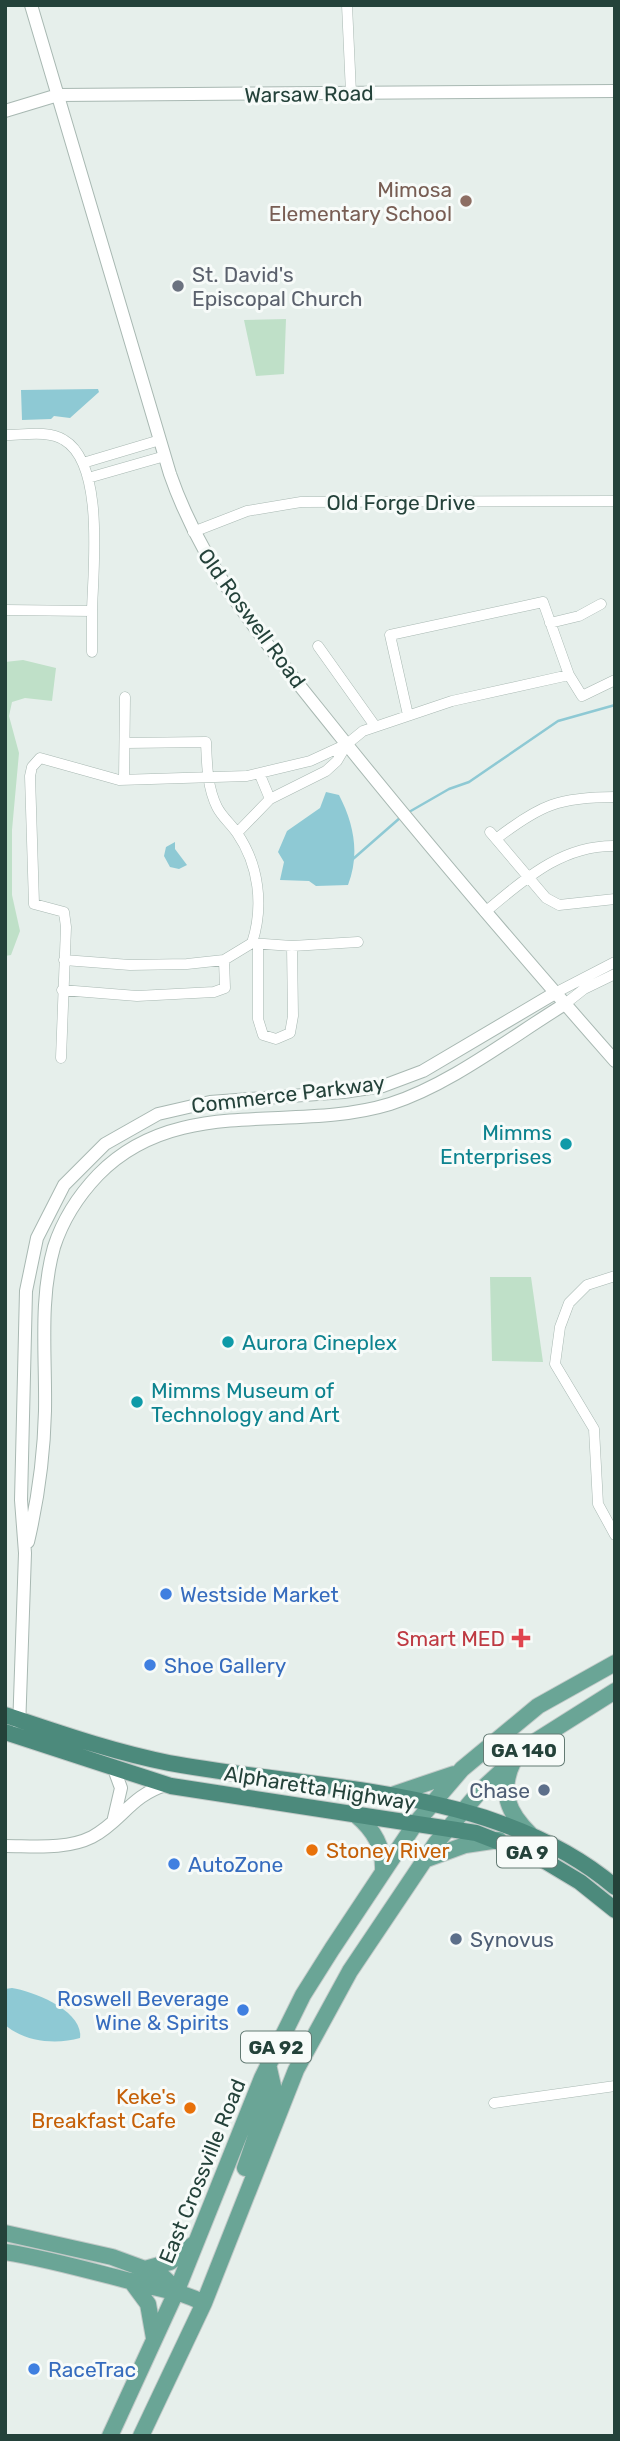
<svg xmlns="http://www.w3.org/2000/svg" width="620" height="2441" viewBox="0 0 620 2441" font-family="Rubik,sans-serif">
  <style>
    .green { fill: #bfe0c8 }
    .water { fill: #8ec9d4 }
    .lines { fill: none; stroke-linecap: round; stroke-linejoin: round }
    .stream { stroke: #8ec9d4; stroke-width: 2.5 }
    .minor-casing { stroke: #a8b8b2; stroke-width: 11 }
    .tertiary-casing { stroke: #a8b8b2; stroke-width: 14 }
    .primary-casing { stroke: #c2cac8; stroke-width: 18 }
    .trunk-casing { stroke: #c2cac8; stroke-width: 18 }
    .minor { stroke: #fff; stroke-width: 10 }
    .tertiary { stroke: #fff; stroke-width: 12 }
    .primary { stroke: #6aa596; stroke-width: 16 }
    .trunk { stroke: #4c8a7c; stroke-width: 16 }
    .education-dot { fill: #8d6e63; stroke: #f7fbf9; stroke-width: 2.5 }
    .worship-dot { fill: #6b7280; stroke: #f7fbf9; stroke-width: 2.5 }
    .culture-dot { fill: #0f9aa8; stroke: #f7fbf9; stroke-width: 2.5 }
    .shop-dot { fill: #3f7fe0; stroke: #f7fbf9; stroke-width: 2.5 }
    .health-dot { fill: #e0444e; stroke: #f7fbf9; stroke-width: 2.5 }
    .service-dot { fill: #5c6f8a; stroke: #f7fbf9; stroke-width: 2.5 }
    .food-dot { fill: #e8710a; stroke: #f7fbf9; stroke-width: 2.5 }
    .labels { text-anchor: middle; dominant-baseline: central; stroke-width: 6; stroke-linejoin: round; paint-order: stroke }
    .shield { fill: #f7fbf9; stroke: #637a73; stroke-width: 2 }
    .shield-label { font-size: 19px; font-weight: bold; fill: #24423a }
    .street-label { font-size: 21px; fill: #24423a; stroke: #f7fbf9 }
    .education-label { font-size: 21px; fill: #785e54; stroke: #f7fbf9; text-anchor: end }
    .worship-label { font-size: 21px; fill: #5b616d; stroke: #f7fbf9; text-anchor: start }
    .culture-label { font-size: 21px; fill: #0d838f; stroke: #f7fbf9; text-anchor: start }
    .shop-label { font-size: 21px; fill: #366cbe; stroke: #f7fbf9; text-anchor: start }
    .health-label { font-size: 21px; fill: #be3a42; stroke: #f7fbf9; text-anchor: end }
    .service-label { font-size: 21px; fill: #4e5e75; stroke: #f7fbf9; text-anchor: end }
    .food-label { font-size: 21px; fill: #c56008; stroke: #f7fbf9; text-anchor: start }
  </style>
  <rect width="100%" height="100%" fill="#e6efeb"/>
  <path class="green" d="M286,319L284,374L256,376L244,320Z
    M23,660L56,668L52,701L25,698L12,702L9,716L19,753L12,830V895L20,931L11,955L5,956V662Z
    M490,1277H531L543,1362L492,1361Z"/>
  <path class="water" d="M98,389L99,392L70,418L54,416L51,419L22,420L21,390Z
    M326,792L339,795C354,824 360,854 348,885L316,886L309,881L280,880L284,862L278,852L287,831L320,808Z
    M175,842V849L187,865L179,869L170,867L164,856L166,847Z
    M12,1988C33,1991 84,2011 80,2038C56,2045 25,2042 5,2025V1989Z"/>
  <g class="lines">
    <path class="stream" d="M409,812L449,789L469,782L558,721L615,705
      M353,859L401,817"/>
    <defs>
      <path id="minor" d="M347,5L351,93
        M5,435C23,435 49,430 64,440C105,464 93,569 92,611L5,610
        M83,463L160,440
        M88,478L165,456
        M193,532L247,511L301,502L615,501
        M550,623L579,616L601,604
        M318,646L375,726
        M92,652V611
        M408,715L390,635L543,602L569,675L582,696L615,680
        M260,775L270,799
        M124,780L125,697
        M490,832L546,898L559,905L615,899
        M237,833L270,799L326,771L337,761L347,744L363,731L452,701L569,675
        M496,839C540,805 559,797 615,797
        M485,912C524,880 561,845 615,846
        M252,943L292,946L358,942
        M258,944V1019L263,1035L276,1039L290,1033L293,1016L292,946
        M64,960L130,965L187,964L224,960L252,943C264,906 259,865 237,833C231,824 222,817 217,807C207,787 207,764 206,742L126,743
        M62,990L137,996L214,992L225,988L224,960
        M555,993L615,962
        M565,1004L584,989L615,974
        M61,1058L66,927L64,912L34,904L30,776L32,767L40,758L119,780L247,776L310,761L347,744
        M615,1276L587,1285L569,1303L560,1327L555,1364L594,1429L598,1504L615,1535
        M494,2103L615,2086"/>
      <path id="tertiary" d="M31,5L170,474C205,575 274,653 340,736C429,847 521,954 615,1061
        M5,111L58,95L615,91
        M28,1542C38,1499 44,1455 45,1411C46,1356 39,1300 54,1247C63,1219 78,1196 98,1175C178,1093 292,1134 390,1104C450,1085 511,1037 565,1004
        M19,1729L25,1553L21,1500L26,1291L37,1238L64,1185L105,1144L158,1114L210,1102L344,1092L383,1086L423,1071L555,993
        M114,1769L121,1788L114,1818
        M5,1846C33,1846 66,1850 92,1837C121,1822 131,1795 166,1785"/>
      <path id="primary" d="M513,1762C499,1791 508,1813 530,1834
        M389,1796L454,1774
        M356,1815C374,1830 384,1847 383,1871
        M424,1860L465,1845L499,1840
        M245,2168L273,2086L268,2064
        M5,2233L112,2257L161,2275L177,2290
        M5,2252C56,2260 104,2275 153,2287C174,2292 184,2293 204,2303
        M145,2269L170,2262L194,2244
        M131,2281L148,2304L154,2338
        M110,2436L177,2290L262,2078L303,1995L332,1949L415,1824L462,1769L538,1706L615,1663
        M141,2436L204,2303L296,2070L350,1971L436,1843L481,1790L531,1744L615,1691"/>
      <path id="trunk" d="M5,1715C59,1733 113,1752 169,1763C315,1790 496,1786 615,1887
        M5,1732L171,1786L476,1833L540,1858L580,1882L615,1910"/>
    </defs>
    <use href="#minor" class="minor-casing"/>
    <use href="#tertiary" class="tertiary-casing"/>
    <use href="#primary" class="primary-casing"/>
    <use href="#trunk" class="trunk-casing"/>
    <use href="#minor" class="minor"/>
    <use href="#tertiary" class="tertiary"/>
    <use href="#primary" class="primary"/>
    <use href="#trunk" class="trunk"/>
  </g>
  <circle class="education-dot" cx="466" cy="201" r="7"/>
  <circle class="worship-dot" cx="178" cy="286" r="7"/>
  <g class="culture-dot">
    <circle cx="566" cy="1144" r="7"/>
    <circle cx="228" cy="1342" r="7"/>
    <circle cx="137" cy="1402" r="7"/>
  </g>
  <g class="shop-dot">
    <circle cx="166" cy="1594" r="7"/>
    <circle cx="150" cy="1665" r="7"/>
    <circle cx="174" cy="1864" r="7"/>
    <circle cx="243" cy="2010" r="7"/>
    <circle cx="34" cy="2369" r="7"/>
  </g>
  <path class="health-dot" d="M517.5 1627.5h7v7h7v7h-7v7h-7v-7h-7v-7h7z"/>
  <g class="service-dot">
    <circle cx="544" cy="1790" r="7"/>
    <circle cx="456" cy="1939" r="7"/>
  </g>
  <g class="food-dot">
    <circle cx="312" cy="1850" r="7"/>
    <circle cx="190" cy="2108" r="7"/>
  </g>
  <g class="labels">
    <g class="shield">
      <rect x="484" y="1734.5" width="80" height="31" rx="5"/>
      <rect x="497" y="1836.5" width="60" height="31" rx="5"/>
      <rect x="241" y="2031.5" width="70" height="31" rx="5"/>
    </g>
    <g class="shield-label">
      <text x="524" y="1750">GA 140</text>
      <text x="527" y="1852">GA 9</text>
      <text x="276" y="2047">GA 92</text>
    </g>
    <g class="street-label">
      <text transform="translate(309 94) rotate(-1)">Warsaw Road</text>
      <text x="401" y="502">Old Forge Drive</text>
      <text transform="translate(252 618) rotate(54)">Old Roswell Road</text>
      <text transform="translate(288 1094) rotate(-7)">Commerce Parkway</text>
      <text transform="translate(320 1788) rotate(9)">Alpharetta Highway</text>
      <text transform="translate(202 2171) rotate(-68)">East Crossville Road</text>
    </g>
    <g class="education-label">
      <text x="452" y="189">Mimosa<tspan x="452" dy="24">Elementary School</tspan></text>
    </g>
    <g class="worship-label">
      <text x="192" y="274">St. David's<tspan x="192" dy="24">Episcopal Church</tspan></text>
    </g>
    <g class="culture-label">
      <text x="552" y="1132" text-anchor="end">Mimms<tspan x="552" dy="24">Enterprises</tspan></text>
      <text x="242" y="1342">Aurora Cineplex</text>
      <text x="151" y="1390">Mimms Museum of<tspan x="151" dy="24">Technology and Art</tspan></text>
    </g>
    <g class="shop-label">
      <text x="180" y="1594">Westside Market</text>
      <text x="164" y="1665">Shoe Gallery</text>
      <text x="188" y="1864">AutoZone</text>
      <text x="229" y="1998" text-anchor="end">Roswell Beverage<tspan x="229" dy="24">Wine &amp; Spirits</tspan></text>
      <text x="48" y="2369">RaceTrac</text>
    </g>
    <g class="health-label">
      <text x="505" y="1638">Smart MED</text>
    </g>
    <g class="service-label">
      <text x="530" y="1790">Chase</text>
      <text x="470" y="1939" text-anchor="start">Synovus</text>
    </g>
    <g class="food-label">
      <text x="326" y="1850">Stoney River</text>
      <text x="176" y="2096" text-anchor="end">Keke's<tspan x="176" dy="24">Breakfast Cafe</tspan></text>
    </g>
  </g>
  <rect width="620" height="2441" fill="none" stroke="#24423a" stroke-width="14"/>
</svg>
